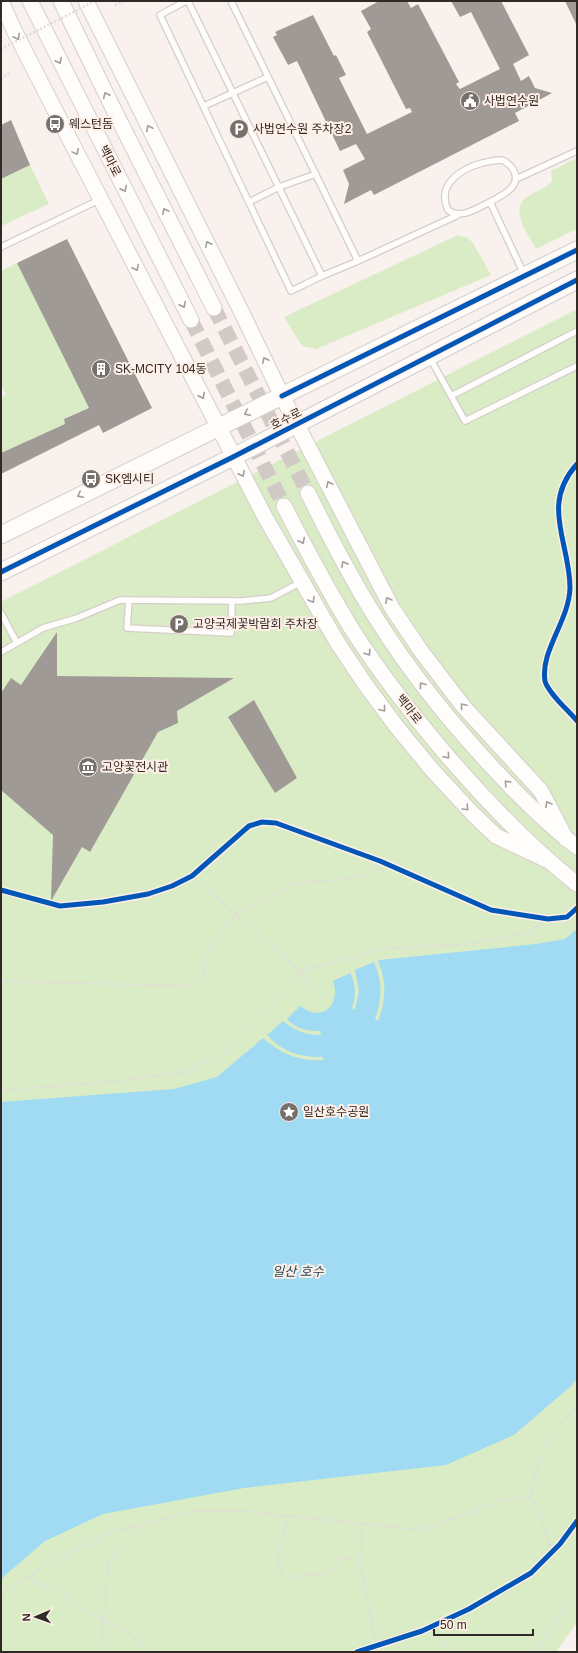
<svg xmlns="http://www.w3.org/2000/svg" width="578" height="1653" viewBox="0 0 578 1653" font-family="Arial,'Noto Sans KR',sans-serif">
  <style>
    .green { fill: #daecc5 }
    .water { fill: #a0daf3 }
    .building { fill: #9f9a96 }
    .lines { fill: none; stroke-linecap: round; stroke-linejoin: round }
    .secondary-tunnel { stroke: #d1c9c5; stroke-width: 15; stroke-dasharray: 15 8; stroke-linecap: butt }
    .lane-casing { stroke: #d4ceca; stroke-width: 8 }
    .secondary-casing { stroke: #d4ceca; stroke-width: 17 }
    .primary-casing { stroke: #d4ceca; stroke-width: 19 }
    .path { stroke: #dfdddb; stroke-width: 2.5; stroke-dasharray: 2 2; stroke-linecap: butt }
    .lane { stroke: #fefdfc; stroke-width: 5.5 }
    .secondary { stroke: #fefdfc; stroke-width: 15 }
    .primary { stroke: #fefdfc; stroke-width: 17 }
    .path-bridge { stroke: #dfdddb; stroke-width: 2.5; stroke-dasharray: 2 2; stroke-linecap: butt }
    .cycleway-casing { stroke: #ffefe7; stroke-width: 8 }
    .cycleway { stroke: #0057b8; stroke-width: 5 }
    .oneway { stroke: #a19e9c }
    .labels { text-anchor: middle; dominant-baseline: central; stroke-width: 4; stroke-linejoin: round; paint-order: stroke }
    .poi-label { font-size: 12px; fill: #2f2a26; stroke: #ffefe7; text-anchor: start }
    .street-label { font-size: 12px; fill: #2f2a26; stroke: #ffefe7 }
    .water-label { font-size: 13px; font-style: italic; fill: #224859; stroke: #ffefe7 }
  </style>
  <rect width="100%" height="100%" fill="#f9f1ed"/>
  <path class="green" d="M577,158V229L536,249C528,234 508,209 528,196C538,190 544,190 552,181L551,171Z
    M30,165L49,204L1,226V179Z
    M458,235L468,238L473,243L491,275L316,349L302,346L284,317Z
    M17,263L89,408L64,419L65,424L1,453V397L6,394L1,384V271Z
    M577,309V1622L556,1652H1V602Z"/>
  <path class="water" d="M577,929V1379L570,1387L514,1435L446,1465L244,1488L103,1514L45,1541L1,1579V1102L174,1089L217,1077L263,1038C281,1054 300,1062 323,1060V1057C302,1058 282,1052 267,1035L283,1021C295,1031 305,1035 321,1035L320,1031C307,1031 296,1029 287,1019L300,1006C304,1008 307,1011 311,1012C331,1017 339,997 333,981L350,973C356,983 356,997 352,1008L355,1010L359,991L355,970L374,962C383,982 382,999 375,1019L378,1021C386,1001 387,981 378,961L379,960L536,944L565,939Z"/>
  <path class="building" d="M379,1H407L411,8L418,4L459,82L456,84L460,89L500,69L471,12L460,17L451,1H501L529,55L513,64L521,81L529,76L535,88L552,93L515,113L519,121L374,195L371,190L344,204L349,184L343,170L365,159L356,144L340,151L297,61L288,65L273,37L277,35L275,32L313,15L334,56L336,55L346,75L339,78L367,134L412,112L410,108L406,109L367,32L371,29L361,11Z
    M565,1H577V26Z
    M11,120L30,165L1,179V125Z
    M67,239L152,408L103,433L99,425L1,474V453L65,424L64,419L89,408L17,263Z
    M57,632V676L234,678L177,711L178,723L158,732L90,852L82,847L51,901L53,835L1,790V693L11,678L21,685Z
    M254,700L297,778L275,793L228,717Z"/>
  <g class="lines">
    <path class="secondary-tunnel" d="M214,308L308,493
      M191,320L284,506"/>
    <defs>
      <path id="lane" d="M186,1L160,15L291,291L322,276L188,1
        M231,1L358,261L458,215
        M204,106L268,77
        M516,179L577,151
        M249,202L279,187L316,174
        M490,202C477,208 461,220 448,210C436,184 461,169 482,163C488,162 495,160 501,160C506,161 510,165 513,169C523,186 503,195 490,202L524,274
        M1,247L101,199
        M322,276L358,261
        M430,358L465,421L577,366
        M451,396L577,331
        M129,600L127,628L231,633L232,601
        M1,613L17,643
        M1,652L43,628L77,618L120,600L241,601L271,598L301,582"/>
      <path id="secondary" d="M1,1L14,30L66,132L265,517L337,642L365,684L396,726L433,771L473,814L496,836L549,861
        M30,1L191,320
        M61,1L112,106L214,308
        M86,1L242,313L282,396L392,608L421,651L463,706L541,791L566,839
        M308,493C329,536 351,578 376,618C410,672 450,722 493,768C519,796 547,824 577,847
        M284,506C306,549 328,590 353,631C382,676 415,718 450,759C489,804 530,847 577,884"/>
      <path id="primary" d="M1,535L577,250
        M1,572L233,457L577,280"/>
    </defs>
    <use href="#lane" class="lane-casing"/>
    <use href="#secondary" class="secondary-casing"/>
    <use href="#primary" class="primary-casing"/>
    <path class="path" d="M115,5L125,1
      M1,78L12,72
      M192,876L300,971L324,999
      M1,981L194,986L202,980L205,972V959L218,938L236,913L294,883L346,879L366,874L380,861
      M1,1090L99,1083L185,1072L225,1052L288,987L300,971L388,948L465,945L526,933L548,919
      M288,1516L277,1561L284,1577L333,1573L338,1558L360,1560
      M362,1524L360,1560L376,1646
      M551,1553L543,1521L531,1497L538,1462L551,1438L568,1416L577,1408
      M27,1578L54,1589L104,1621L121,1628L155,1652
      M1,1599L6,1591L53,1561L111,1532L193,1511H243L413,1529L427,1528L502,1500L531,1497
      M428,1628L455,1652
      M101,1652L108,1563L141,1525
      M527,1652L540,1646L577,1593"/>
    <use href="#lane" class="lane"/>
    <use href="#secondary" class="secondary"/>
    <use href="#primary" class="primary"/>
    <path class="path-bridge" d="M1,49L95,1"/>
    <defs>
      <path id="cycleway" d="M282,396L577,250
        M577,464C540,505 570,542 570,588C569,621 540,651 545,681C548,693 569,711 577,721
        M1,572L233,457L577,280
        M1,890L60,906L103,902L148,894L172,886L192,876L249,826L262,822L276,823L380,861L491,910L548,919L567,917L577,908
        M357,1652L422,1631L469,1609L531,1573L560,1544L577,1521"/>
    </defs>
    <use href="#cycleway" class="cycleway-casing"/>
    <use href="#cycleway" class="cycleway"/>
  </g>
  <defs><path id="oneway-chevron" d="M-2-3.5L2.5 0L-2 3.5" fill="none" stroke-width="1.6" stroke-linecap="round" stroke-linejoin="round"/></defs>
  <g class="oneway">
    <use href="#oneway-chevron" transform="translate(17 37) rotate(63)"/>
    <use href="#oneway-chevron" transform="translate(59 61) rotate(63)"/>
    <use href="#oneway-chevron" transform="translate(106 95) rotate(-116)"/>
    <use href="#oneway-chevron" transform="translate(149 128) rotate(-117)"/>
    <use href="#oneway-chevron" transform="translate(76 152) rotate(62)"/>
    <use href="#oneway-chevron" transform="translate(124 189) rotate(63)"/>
    <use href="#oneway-chevron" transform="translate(165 211) rotate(-117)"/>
    <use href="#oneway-chevron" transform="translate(208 244) rotate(-117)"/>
    <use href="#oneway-chevron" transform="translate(136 268) rotate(63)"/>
    <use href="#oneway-chevron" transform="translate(183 305) rotate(63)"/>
    <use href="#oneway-chevron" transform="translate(265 360) rotate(-116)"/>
    <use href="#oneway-chevron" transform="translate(202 396) rotate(63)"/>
    <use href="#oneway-chevron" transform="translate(247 413) rotate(154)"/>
    <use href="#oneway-chevron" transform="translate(242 474) rotate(63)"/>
    <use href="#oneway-chevron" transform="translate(329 484) rotate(-116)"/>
    <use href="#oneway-chevron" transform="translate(80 495) rotate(154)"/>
    <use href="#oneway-chevron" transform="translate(302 541) rotate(63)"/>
    <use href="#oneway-chevron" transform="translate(344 564) rotate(-119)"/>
    <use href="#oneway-chevron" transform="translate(312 600) rotate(60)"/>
    <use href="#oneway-chevron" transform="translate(388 600) rotate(-119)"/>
    <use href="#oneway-chevron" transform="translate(368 653) rotate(56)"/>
    <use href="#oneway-chevron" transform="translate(422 685) rotate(-127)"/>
    <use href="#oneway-chevron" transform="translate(463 706) rotate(-130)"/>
    <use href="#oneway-chevron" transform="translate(383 709) rotate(53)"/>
    <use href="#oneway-chevron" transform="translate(447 756) rotate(49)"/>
    <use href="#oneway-chevron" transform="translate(507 783) rotate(-135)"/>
    <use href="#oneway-chevron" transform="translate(548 804) rotate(-118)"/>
    <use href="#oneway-chevron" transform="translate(466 808) rotate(47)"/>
  </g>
  <defs>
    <symbol id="civic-disc" viewBox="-11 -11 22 22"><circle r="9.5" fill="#76706c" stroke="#ffefe7"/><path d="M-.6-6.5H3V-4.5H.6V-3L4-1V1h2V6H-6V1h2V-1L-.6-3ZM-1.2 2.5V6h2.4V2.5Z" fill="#fff"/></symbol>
    <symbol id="bus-disc" viewBox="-11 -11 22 22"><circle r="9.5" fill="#76706c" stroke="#ffefe7"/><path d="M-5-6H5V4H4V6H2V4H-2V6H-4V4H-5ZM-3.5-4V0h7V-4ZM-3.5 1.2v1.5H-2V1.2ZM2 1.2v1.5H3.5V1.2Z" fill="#fff"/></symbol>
    <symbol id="parking-disc" viewBox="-11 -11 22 22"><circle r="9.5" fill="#76706c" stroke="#ffefe7"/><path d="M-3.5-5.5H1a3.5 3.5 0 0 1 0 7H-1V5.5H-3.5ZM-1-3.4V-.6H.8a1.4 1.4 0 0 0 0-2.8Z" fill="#fff"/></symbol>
    <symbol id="building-disc" viewBox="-11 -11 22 22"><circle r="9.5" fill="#76706c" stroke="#ffefe7"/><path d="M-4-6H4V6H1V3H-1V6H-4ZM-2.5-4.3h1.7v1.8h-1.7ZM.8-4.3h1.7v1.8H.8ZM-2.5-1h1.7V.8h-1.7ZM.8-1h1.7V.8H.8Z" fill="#fff"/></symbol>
    <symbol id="museum-disc" viewBox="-11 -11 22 22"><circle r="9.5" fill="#76706c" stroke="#ffefe7"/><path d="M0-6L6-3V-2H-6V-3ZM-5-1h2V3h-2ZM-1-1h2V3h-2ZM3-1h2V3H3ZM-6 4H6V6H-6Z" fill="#fff"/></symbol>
    <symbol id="sight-disc" viewBox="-11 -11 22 22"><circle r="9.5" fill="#76706c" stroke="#ffefe7"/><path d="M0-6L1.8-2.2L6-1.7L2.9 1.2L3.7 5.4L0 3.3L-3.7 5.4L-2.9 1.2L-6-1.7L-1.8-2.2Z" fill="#fff"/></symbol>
  </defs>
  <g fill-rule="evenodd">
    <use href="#civic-disc" x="459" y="90" width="22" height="22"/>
    <use href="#bus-disc" x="44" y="113" width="22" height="22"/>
    <use href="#parking-disc" x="228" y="118" width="22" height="22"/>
    <use href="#building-disc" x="90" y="358" width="22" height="22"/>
    <use href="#bus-disc" x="80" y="468" width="22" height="22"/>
    <use href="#parking-disc" x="168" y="613" width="22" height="22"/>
    <use href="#museum-disc" x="77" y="756" width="22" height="22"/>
    <use href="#sight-disc" x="278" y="1101" width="22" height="22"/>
  </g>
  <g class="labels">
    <g class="poi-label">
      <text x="484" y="101">사법연수원</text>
      <text x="69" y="124">웨스턴돔</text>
      <text x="253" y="129">사법연수원 주차장2</text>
      <text x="115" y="369">SK-MCITY 104동</text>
      <text x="105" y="479">SK엠시티</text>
      <text x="193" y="624">고양국제꽃박람회 주차장</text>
      <text x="102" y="767">고양꽃전시관</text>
      <text x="303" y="1112">일산호수공원</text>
    </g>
    <g class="street-label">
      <text transform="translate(110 161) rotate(63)">백마로</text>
      <text transform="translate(286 419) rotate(-27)">호수로</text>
      <text transform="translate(409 709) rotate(52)">백마로</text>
    </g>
    <g class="water-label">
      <text x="298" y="1271">일산 호수</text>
    </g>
  </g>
  <rect width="578" height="1653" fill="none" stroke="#2f2a26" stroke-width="4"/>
  <g transform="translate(36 1617) rotate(268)" stroke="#ffefe7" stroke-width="3" paint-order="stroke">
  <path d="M0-3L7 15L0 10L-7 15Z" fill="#2f2a26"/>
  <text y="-6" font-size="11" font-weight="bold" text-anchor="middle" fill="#2f2a26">N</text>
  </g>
  <path d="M434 1629v6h99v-6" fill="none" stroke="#2f2a26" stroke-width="2"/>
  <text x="440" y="1629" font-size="12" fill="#2f2a26" stroke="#ffefe7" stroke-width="3" paint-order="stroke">50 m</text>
</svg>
